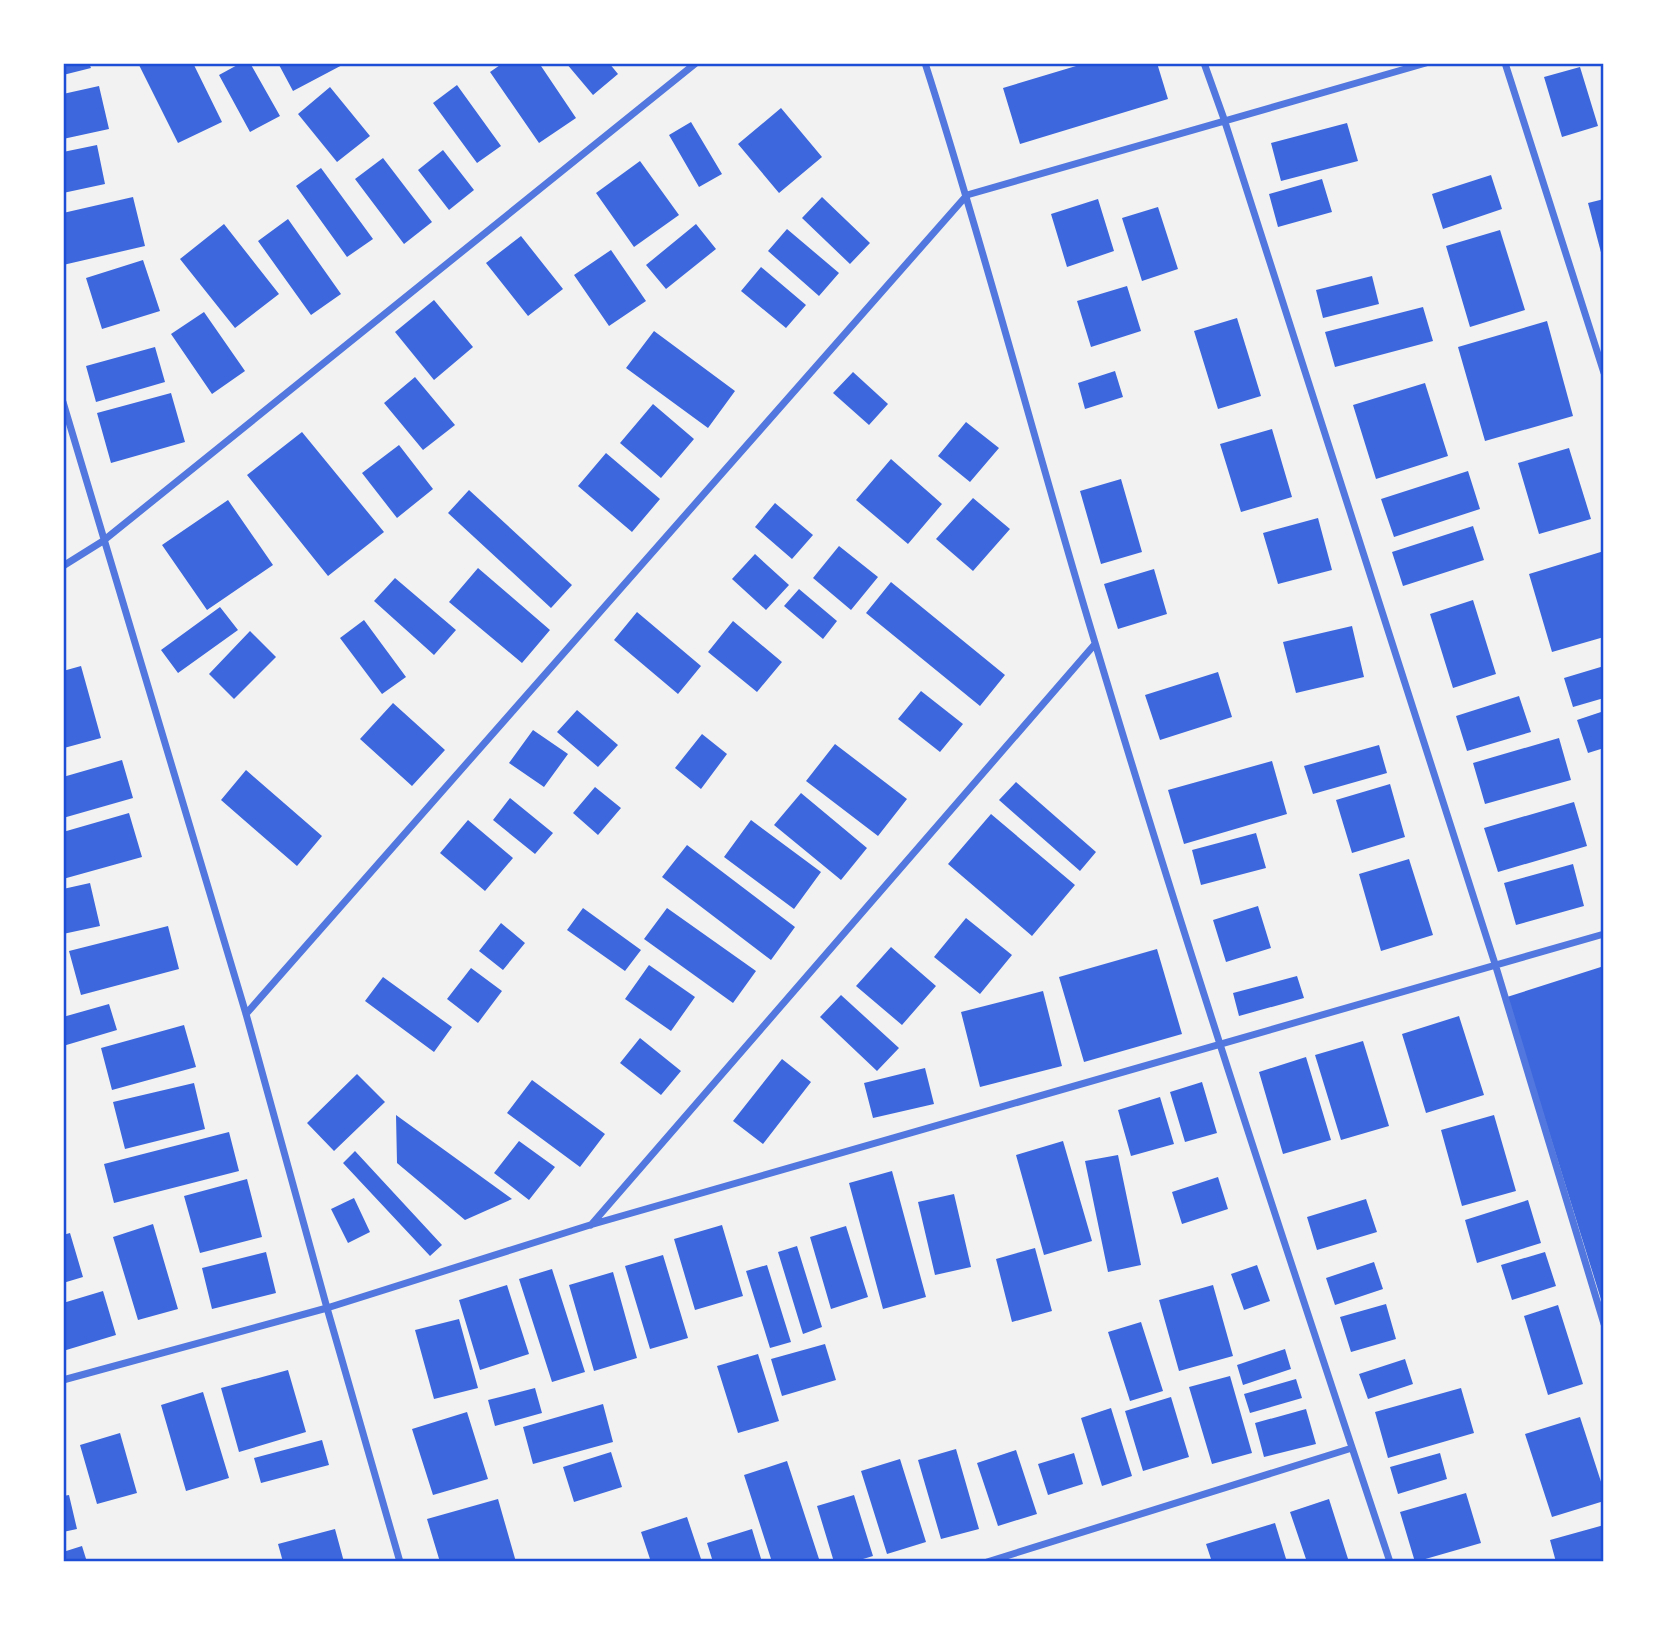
<svg xmlns="http://www.w3.org/2000/svg" width="1667" height="1625" viewBox="0 0 1667 1625" font-family="'Fira Sans Condensed',sans-serif">
  <style>
    .building { fill: #3d67dc }
    .lines { fill: none; stroke-linecap: round; stroke-linejoin: round }
    .minor { stroke: #5277de; stroke-width: 7 }
    .neatline { fill: none; stroke: #1d4ed8; stroke-width: 2.5 }
  </style>
  <rect width="100%" height="100%" fill="#f2f2f2"/>
  <path class="building" d="M63,63H89L91,68L63,75Z
    M138,63H193L222,122L178,143Z
    M241,63H250L280,116L250,132L219,75Z
    M278,63H346L293,91Z
    M503,63H539L576,118L539,143L490,72Z
    M566,63H609L618,74L593,95Z
    M1086,63H1157L1168,99L1020,144L1003,88Z
    M1580,67L1598,126L1562,137L1544,77Z
    M457,85L501,146L477,163L433,103Z
    M99,86L109,129L63,139V94Z
    M330,87L370,136L337,162L298,114Z
    M781,108L822,157L779,193L738,144Z
    M691,122L722,174L699,187L669,135Z
    M1347,123L1358,161L1281,181L1271,143Z
    M97,145L105,184L63,193V152Z
    M443,150L474,190L449,210L418,170Z
    M383,158L432,222L404,244L355,179Z
    M640,161L679,215L634,247L596,193Z
    M321,168L373,239L347,257L296,186Z
    M1491,175L1502,209L1443,229L1432,194Z
    M1322,179L1332,212L1278,227L1269,194Z
    M133,197L145,246L63,265V213Z
    M822,197L870,243L850,264L802,218Z
    M1098,199L1114,251L1067,267L1051,214Z
    M1604,199V260H1603L1588,203Z
    M1158,207L1178,269L1142,281L1122,218Z
    M288,219L341,294L311,315L258,241Z
    M224,224L279,294L235,328L180,259Z
    M696,224L716,249L666,289L646,265Z
    M787,229L839,273L819,296L768,251Z
    M1500,230L1525,310L1470,327L1446,246Z
    M521,236L563,289L528,316L486,263Z
    M611,250L646,301L609,326L574,275Z
    M143,260L160,311L102,329L86,278Z
    M761,267L806,305L786,328L741,291Z
    M1372,276L1379,304L1323,318L1316,290Z
    M1127,286L1141,331L1091,347L1077,301Z
    M434,300L473,347L434,380L395,332Z
    M1423,307L1433,341L1335,367L1325,332Z
    M204,312L245,371L212,394L171,334Z
    M1237,318L1261,396L1218,409L1194,331Z
    M1547,321L1573,416L1485,441L1458,347Z
    M654,331L735,391L708,428L626,368Z
    M155,347L165,382L96,402L86,366Z
    M1115,371L1123,397L1085,409L1078,383Z
    M853,372L888,404L869,425L833,393Z
    M415,377L455,425L423,450L384,403Z
    M1425,383L1448,456L1376,479L1353,405Z
    M171,393L185,442L111,463L97,413Z
    M653,404L694,439L661,478L620,443Z
    M966,422L999,448L970,482L938,456Z
    M1272,429L1292,497L1241,512L1220,444Z
    M302,432L384,532L328,576L247,475Z
    M399,445L433,489L397,518L362,473Z
    M1569,448L1591,519L1539,534L1518,463Z
    M606,453L660,499L632,532L578,486Z
    M891,459L942,504L908,544L856,500Z
    M1468,471L1480,509L1394,537L1381,499Z
    M1121,479L1142,552L1101,564L1080,491Z
    M469,490L572,585L551,608L448,513Z
    M973,498L1010,529L973,571L936,539Z
    M228,500L273,565L207,610L162,545Z
    M775,503L813,535L792,559L755,527Z
    M1318,518L1332,570L1278,584L1263,533Z
    M1473,526L1484,560L1403,586L1392,552Z
    M839,546L878,577L851,610L813,578Z
    M1604,551V637L1552,652L1529,574Z
    M755,554L789,585L766,610L732,579Z
    M478,568L550,630L522,663L449,602Z
    M1154,569L1167,614L1118,629L1104,584Z
    M395,578L456,630L434,655L374,601Z
    M891,582L1005,675L980,706L866,613Z
    M799,589L837,621L823,639L784,606Z
    M1473,600L1496,674L1453,688L1430,614Z
    M220,607L238,630L178,673L161,650Z
    M637,612L701,666L678,694L614,640Z
    M364,620L406,677L382,694L340,638Z
    M733,621L782,662L757,692L708,652Z
    M1352,626L1364,677L1296,693L1283,642Z
    M250,631L276,657L234,699L209,674Z
    M81,666L101,738L64,748L63,671Z
    M1604,666V698L1573,707L1564,678Z
    M1218,672L1232,717L1160,740L1145,695Z
    M921,691L963,724L940,752L898,719Z
    M1519,696L1531,732L1467,751L1456,716Z
    M393,703L445,750L412,786L360,739Z
    M577,710L618,745L598,767L557,732Z
    M1604,711V748L1588,753L1577,720Z
    M533,730L568,754L544,787L509,763Z
    M702,734L727,754L701,789L675,768Z
    M1559,738L1571,780L1485,804L1473,763Z
    M835,744L907,799L878,836L806,781Z
    M1379,745L1387,773L1313,794L1304,766Z
    M122,760L133,798L63,818V777Z
    M1272,761L1287,814L1184,844L1168,790Z
    M246,770L322,836L297,866L221,800Z
    M1016,782L1096,852L1080,871L999,800Z
    M1390,784L1405,837L1352,853L1336,800Z
    M595,787L621,808L598,835L573,813Z
    M801,793L867,848L841,880L774,825Z
    M510,798L553,833L535,854L493,820Z
    M1574,802L1587,846L1498,872L1484,828Z
    M129,813L142,857L63,879V832Z
    M991,814L1075,885L1032,936L948,864Z
    M468,820L513,858L485,891L440,853Z
    M751,820L821,872L794,909L724,857Z
    M1256,833L1266,868L1201,885L1192,850Z
    M687,845L795,927L771,960L662,877Z
    M1409,859L1433,935L1381,951L1359,874Z
    M1573,864L1584,906L1516,925L1504,883Z
    M90,883L100,926L63,934V889Z
    M1258,906L1271,948L1226,962L1213,920Z
    M583,908L641,950L625,971L567,930Z
    M667,908L756,971L733,1003L644,939Z
    M966,918L1012,955L980,994L934,957Z
    M501,923L525,943L503,970L479,951Z
    M168,926L179,969L81,995L69,951Z
    M891,947L936,986L902,1025L856,986Z
    M1157,949L1182,1034L1084,1062L1059,977Z
    M649,965L695,997L671,1031L625,999Z
    M1604,966V1306H1603L1507,997Z
    M471,968L502,991L478,1023L447,999Z
    M1297,976L1304,998L1239,1016L1233,993Z
    M383,977L452,1027L434,1052L365,1001Z
    M1043,991L1062,1066L980,1087L961,1012Z
    M841,995L899,1048L877,1071L820,1017Z
    M109,1004L117,1030L63,1046V1017Z
    M1459,1016L1484,1095L1426,1113L1402,1034Z
    M184,1025L196,1067L112,1090L101,1048Z
    M640,1038L681,1071L661,1095L620,1063Z
    M1363,1041L1389,1126L1341,1140L1315,1055Z
    M1306,1057L1331,1140L1283,1154L1259,1072Z
    M782,1059L811,1082L763,1144L733,1121Z
    M925,1068L934,1104L873,1118L864,1083Z
    M357,1074L385,1102L334,1151L307,1123Z
    M532,1080L605,1134L580,1167L507,1113Z
    M1202,1082L1217,1133L1185,1142L1170,1092Z
    M194,1083L205,1129L125,1149L113,1102Z
    M1160,1097L1174,1144L1131,1156L1118,1110Z
    M396,1115L512,1199L465,1220L397,1163Z
    M1494,1115L1516,1191L1462,1206L1441,1130Z
    M229,1132L239,1171L114,1203L104,1164Z
    M519,1141L555,1167L529,1200L494,1173Z
    M1063,1141L1092,1241L1044,1255L1016,1155Z
    M355,1151L442,1245L430,1256L343,1163Z
    M1118,1155L1141,1265L1108,1272L1085,1161Z
    M892,1171L926,1297L883,1309L849,1183Z
    M1218,1177L1228,1209L1182,1224L1172,1192Z
    M247,1179L262,1237L200,1253L184,1196Z
    M954,1194L971,1267L935,1275L918,1202Z
    M354,1198L370,1232L348,1243L331,1209Z
    M1366,1199L1377,1232L1317,1250L1307,1217Z
    M1528,1200L1541,1243L1477,1263L1465,1220Z
    M153,1224L178,1309L138,1320L113,1237Z
    M722,1225L743,1296L695,1310L674,1239Z
    M846,1226L868,1297L831,1309L810,1237Z
    M70,1233L83,1277L63,1283V1235Z
    M797,1246L822,1327L803,1334L778,1252Z
    M1035,1248L1052,1311L1012,1322L996,1259Z
    M266,1252L276,1293L212,1309L202,1268Z
    M1545,1252L1556,1286L1512,1300L1501,1265Z
    M663,1255L688,1338L650,1349L625,1266Z
    M1374,1262L1383,1289L1335,1305L1326,1278Z
    M767,1265L791,1342L770,1348L746,1271Z
    M1257,1265L1270,1301L1244,1310L1231,1274Z
    M552,1269L585,1372L552,1382L519,1279Z
    M613,1272L637,1358L594,1371L569,1285Z
    M507,1285L529,1354L480,1370L459,1300Z
    M1213,1285L1233,1356L1179,1371L1159,1300Z
    M103,1291L116,1335L63,1351V1303Z
    M1386,1304L1396,1339L1351,1352L1340,1317Z
    M1558,1305L1583,1384L1548,1395L1524,1316Z
    M459,1319L478,1388L434,1399L415,1330Z
    M1141,1322L1163,1391L1130,1401L1108,1332Z
    M825,1344L836,1380L782,1396L771,1359Z
    M1285,1349L1291,1369L1243,1385L1237,1365Z
    M758,1354L779,1421L738,1433L717,1366Z
    M1405,1359L1413,1384L1368,1399L1359,1374Z
    M288,1370L306,1432L239,1452L221,1388Z
    M1230,1376L1252,1453L1212,1464L1189,1387Z
    M1296,1379L1302,1398L1250,1413L1244,1394Z
    M535,1388L542,1413L495,1426L488,1400Z
    M1461,1388L1474,1433L1388,1458L1375,1412Z
    M203,1392L229,1478L186,1491L161,1405Z
    M1171,1397L1189,1457L1143,1471L1125,1411Z
    M603,1404L613,1442L533,1464L523,1427Z
    M1111,1408L1132,1476L1102,1486L1081,1418Z
    M1306,1409L1316,1444L1264,1457L1255,1423Z
    M467,1412L488,1479L433,1495L412,1429Z
    M1580,1417L1604,1491V1501L1552,1517L1525,1434Z
    M120,1433L137,1493L97,1504L80,1445Z
    M322,1440L329,1465L261,1483L254,1458Z
    M956,1449L979,1529L941,1539L918,1460Z
    M1016,1450L1037,1514L998,1526L977,1463Z
    M611,1452L622,1487L574,1502L563,1467Z
    M1074,1453L1083,1484L1048,1495L1038,1464Z
    M1440,1453L1447,1479L1398,1494L1390,1467Z
    M900,1459L926,1542L887,1554L861,1471Z
    M787,1461L820,1562H772L744,1475Z
    M1466,1493L1481,1543L1415,1562L1400,1512Z
    M69,1495L77,1529L63,1532V1496Z
    M854,1495L873,1556L853,1562H834L817,1506Z
    M498,1499L516,1562H440L427,1519Z
    M1329,1499L1349,1562H1307L1290,1512Z
    M687,1517L702,1562H651L641,1532Z
    M1275,1523L1287,1562H1212L1206,1544Z
    M1604,1525V1562H1556L1550,1540Z
    M335,1529L344,1562H283L278,1544Z
    M752,1529L762,1562H713L707,1543Z
    M82,1546L87,1562H63V1552Z"/>
  <g class="lines">
    <path class="minor" d="M925,63C987,256 1037,452 1096,646C1188,953 1289,1258 1390,1562
      M1204,63L1224,119L1496,967L1604,1324
      M1505,63L1604,373
      M63,402L246,1014L327,1308L400,1562
      M63,566L103,541L696,63
      M246,1014L967,195L1426,63
      M591,1225L1095,644
      M63,1380L327,1308L590,1225L1604,934
      M987,1562L1352,1448"/>
  </g>
  <rect width="1667" height="1625" fill="none" stroke="#ffffff" stroke-width="130"/>
  <rect x="65" y="65" width="1537" height="1495" class="neatline"/>
</svg>
